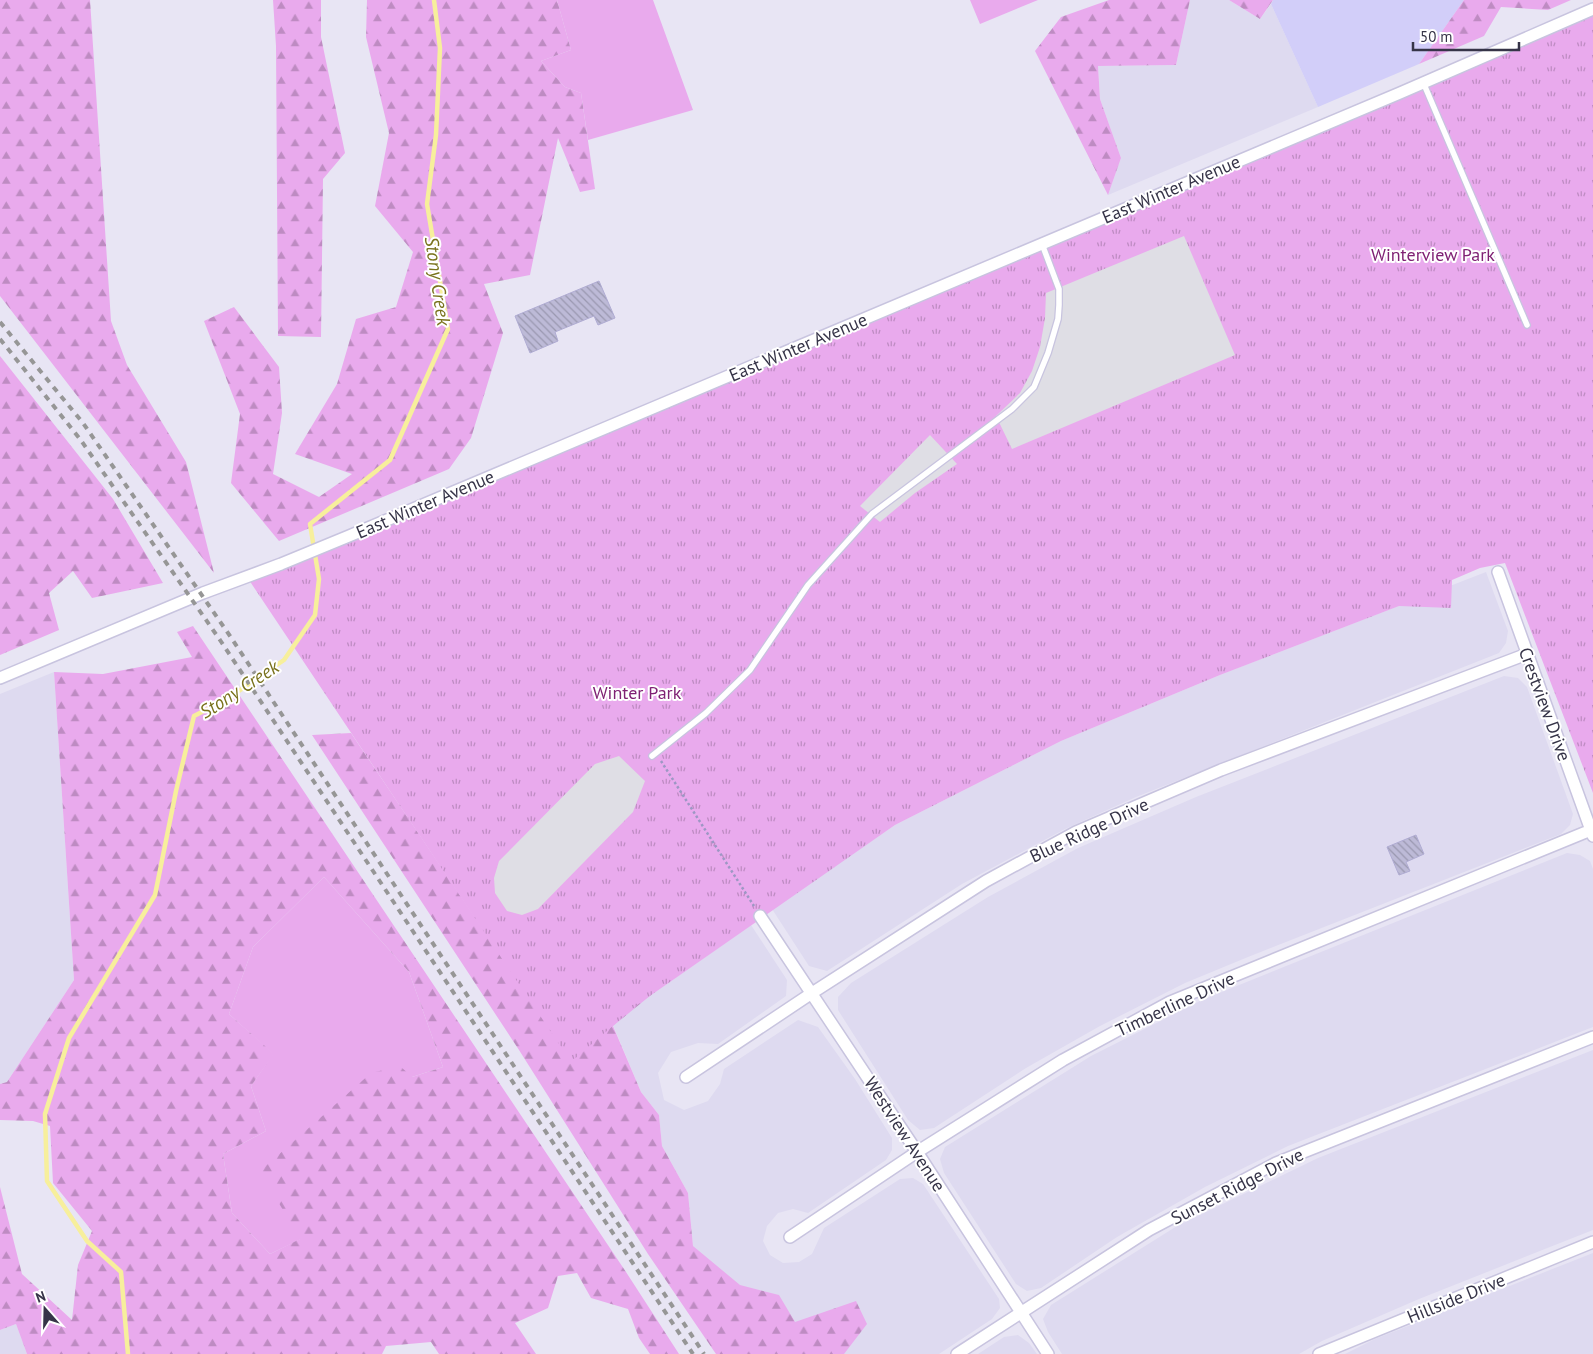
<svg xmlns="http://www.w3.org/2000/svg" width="1593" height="1354" viewBox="0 0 1593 1354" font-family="'PT Sans',sans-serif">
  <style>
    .residential { fill: #dedaf0 }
    .commercial { fill: #d2cef9 }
    .grass { fill: #e9aaed }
    .forest { fill: url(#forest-firs); fill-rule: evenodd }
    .park { fill: url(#park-tufts) }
    .parking { fill: #dfdee5 }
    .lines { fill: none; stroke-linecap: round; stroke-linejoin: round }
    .stream { stroke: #f7ef9c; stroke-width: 4.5 }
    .building { fill: url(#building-back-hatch); stroke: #b0acd3 }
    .lane-casing { stroke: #c8c4df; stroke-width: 8 }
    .street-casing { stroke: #c8c4df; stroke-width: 14 }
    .path { stroke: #9d97c4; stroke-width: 2.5; stroke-dasharray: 2.5 2.5; stroke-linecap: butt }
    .lane { stroke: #fff; stroke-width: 5.5 }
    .street { stroke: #fff; stroke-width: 11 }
    .rail { stroke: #969696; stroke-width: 4; stroke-dasharray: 6 6; stroke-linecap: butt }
    .labels { text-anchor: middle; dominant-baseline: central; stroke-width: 4; stroke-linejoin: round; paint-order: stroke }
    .street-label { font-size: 18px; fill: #363448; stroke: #fff }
    .park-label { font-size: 18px; fill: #7f2174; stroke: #fff }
    .water-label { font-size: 19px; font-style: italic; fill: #79721c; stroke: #fff }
  </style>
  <defs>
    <pattern id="forest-firs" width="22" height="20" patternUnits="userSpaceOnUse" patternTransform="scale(1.25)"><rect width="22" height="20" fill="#e9aaed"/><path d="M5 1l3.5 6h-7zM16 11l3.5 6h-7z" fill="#be8bc2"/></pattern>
    <pattern id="park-tufts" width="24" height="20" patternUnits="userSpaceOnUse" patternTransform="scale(1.25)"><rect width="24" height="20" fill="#e9aaed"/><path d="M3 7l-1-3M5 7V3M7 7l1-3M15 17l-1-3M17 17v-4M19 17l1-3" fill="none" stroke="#be8bc2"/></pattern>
    <pattern id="building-back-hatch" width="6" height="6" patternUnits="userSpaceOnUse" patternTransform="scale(1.25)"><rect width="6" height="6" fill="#bdbad7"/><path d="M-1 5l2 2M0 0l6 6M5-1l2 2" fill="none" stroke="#9a98b0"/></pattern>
  </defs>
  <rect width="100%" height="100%" fill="#e8e5f4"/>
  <path class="residential" d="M1190,0H1229L1260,19L1271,4L1318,107L1108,195L1121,158L1100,99L1098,66L1176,65Z
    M1486,572L1508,631L1506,643L1499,653L1136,797L1065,829L962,884L827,971L809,966L772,909L895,825L1061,741L1220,675Z
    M54,672L74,980L7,1082L0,1084V694Z
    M1504,676L1518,678L1527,687L1573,814L1570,825L1561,834L1248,957L1185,983L1100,1026L1026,1068L934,1128L920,1130L908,1120L838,1010V997L851,983L988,897L1078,848L1196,797Z
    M1567,853L1580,855L1590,861L1593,869V1027L1288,1146L1205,1187L1117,1237L1041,1288L1027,1291L1016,1284L944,1173L940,1159L945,1147L1091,1056L1202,1000Z
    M751,925L787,980L786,996L718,1044L698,1043L671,1052L658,1073L664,1100L684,1110L708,1101L720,1084L724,1069L798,1020L818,1027L855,1079L892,1138V1150L886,1160L808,1213L793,1209L778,1213L767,1226L763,1241L770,1255L783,1263L799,1262L812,1254L824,1228L900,1179L913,1178L923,1184L999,1299L1000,1308L992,1319L939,1354H759L693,1246L688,1193L662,1146L659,1115L641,1092L613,1025L637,1005Z
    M1593,1050V1230L1419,1299L1322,1341L1299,1354H1062L1048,1332L1043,1319L1051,1305L1177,1226L1318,1158Z
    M1593,1253V1354H1345L1375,1339Z
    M16,1324L27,1354H0V1330Z
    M1018,1335L1029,1343L1037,1354H978L1004,1337Z"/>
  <path class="commercial" d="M1273,0H1464L1419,64L1318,107L1271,4Z"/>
  <path class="grass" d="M557,0H653L693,110L588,140L581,93L565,87L541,61L571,50Z
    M970,0H1038L980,24Z
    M324,877L409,972L443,1067L412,1077L261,1171L301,1239L270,1254L232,1213L223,1154L266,1131L251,1086L273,1054L229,1014L253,947Z"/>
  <path class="forest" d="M0,0H90L111,321L127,365L186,462L214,573L0,296Z
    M273,0H321V37L345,153L323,179L321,337L278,336L276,46Z
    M367,0H557L571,50L541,61L565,87L581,93L595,189L580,192L558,138L530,275L484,284L503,333L471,438L449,469L279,541L231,483L240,414L204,321L234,307L279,367L282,413L273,474L319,497L352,474L295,454L337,384L356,319L396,307L413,252L375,206L389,133L366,37Z
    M1109,0H1190L1176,65L1098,66L1100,99L1121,158L1108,195L1035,51L1061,17Z
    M1229,0H1273L1260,19Z
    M1464,0H1571L1548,10L1501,7L1484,36L1419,64Z
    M0,356L113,499L163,583L92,598L73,571L49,593L59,630L0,655Z
    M193,626L626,1272L679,1354H650L639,1338L628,1309L591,1298L577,1273L558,1276L548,1308L515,1323L536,1354H439L431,1342L386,1346L382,1354H27L16,1324L0,1330V1187L22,1274L72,1320L78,1265L92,1231L53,1183L50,1126L33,1121L0,1120V1084L7,1082L74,980L54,672L103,674L192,657L177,632ZM324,877L409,972L443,1067L412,1077L400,1066L371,1073L260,1171L300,1239L270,1254L232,1213L223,1154L266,1131L251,1086L274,1054L229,1014L253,947Z
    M351,733L505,962L651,995L613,1026L641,1092L659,1115L662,1146L688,1193L693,1246L740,1285L779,1295L795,1322L856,1301L867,1324L844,1354H716L648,1254L519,1050L312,735Z"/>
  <path class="park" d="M1593,11V793L1505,563L1480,568L1452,580L1451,608L1399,606L1220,675L1061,741L895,825L637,1005L571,1062L247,577Z"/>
  <path class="parking" d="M1184,236L1235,355L1012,449L996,416L1020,393L1032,371L1040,347L1045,318L1046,293Z
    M930,435L957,464L915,493L880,522L860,506Z
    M619,756L645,781L633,812L538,909L522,915L507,911L495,893L494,878L499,861L595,764Z"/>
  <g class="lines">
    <path class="stream" d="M128,1354L121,1272L87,1241L47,1181L45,1114L69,1038L155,895L176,791L194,716L227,699L284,660L315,615L319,579L310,524L390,460L448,329L427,204L436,135L440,48L434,0"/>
  </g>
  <path class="building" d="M599,281L615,318L598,325L594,316L555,332L558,341L530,353L515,316Z
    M1416,835L1424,854L1406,862L1410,871L1399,875L1387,847Z"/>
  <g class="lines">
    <defs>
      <path id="lane" d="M1423,82L1527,325
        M652,756L706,713L750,670L808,585L872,514L1012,409L1034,387L1048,353L1058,319L1059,305V289L1042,244"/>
      <path id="street" d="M1498,572L1593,836
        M0,678L203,593L281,564L349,536L1400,93L1593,9
        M760,916L917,1152L1048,1354
        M686,1077L812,993L986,881L1076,832L1221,770L1527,654
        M790,1237L917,1152L1063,1060L1170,1002L1591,830
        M957,1354L1149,1230L1276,1163L1593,1037
        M1319,1354L1593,1242"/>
    </defs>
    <use href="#lane" class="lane-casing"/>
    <use href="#street" class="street-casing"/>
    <path class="path" d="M661,761L754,906"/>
    <use href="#lane" class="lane"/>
    <use href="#street" class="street"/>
    <path class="rail" d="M0,322L83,423L230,636L704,1354
      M0,339L80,439L220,640L693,1354"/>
  </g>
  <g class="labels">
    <g class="street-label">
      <text transform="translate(1171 189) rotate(-23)">East Winter Avenue</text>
      <text transform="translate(798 347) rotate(-23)">East Winter Avenue</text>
      <text transform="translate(425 504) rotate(-23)">East Winter Avenue</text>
      <text transform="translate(1545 704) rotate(70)">Crestview Drive</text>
      <text transform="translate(1089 830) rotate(-25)">Blue Ridge Drive</text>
      <text transform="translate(1175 1004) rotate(-25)">Timberline Drive</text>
      <text transform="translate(905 1134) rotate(57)">Westview Avenue</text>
      <text transform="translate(1237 1186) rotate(-27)">Sunset Ridge Drive</text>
      <text transform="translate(1456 1298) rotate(-22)">Hillside Drive</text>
    </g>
    <g class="park-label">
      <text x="1433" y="254">Winterview Park</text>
      <text x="637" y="692">Winter Park</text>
    </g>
    <g class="water-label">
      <text transform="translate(438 281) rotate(82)">Stony Creek</text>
      <text transform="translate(239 689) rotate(-33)">Stony Creek</text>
    </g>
  </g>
  <g transform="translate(45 1309) rotate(340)" stroke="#ffffff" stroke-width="4" paint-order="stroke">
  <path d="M0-4L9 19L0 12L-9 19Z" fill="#363448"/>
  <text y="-8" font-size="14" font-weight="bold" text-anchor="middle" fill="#363448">N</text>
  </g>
  <path d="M1413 42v8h106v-8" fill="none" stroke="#363448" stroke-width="2.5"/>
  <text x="1420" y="42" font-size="15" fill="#363448" stroke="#ffffff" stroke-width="4" paint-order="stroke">50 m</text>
</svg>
